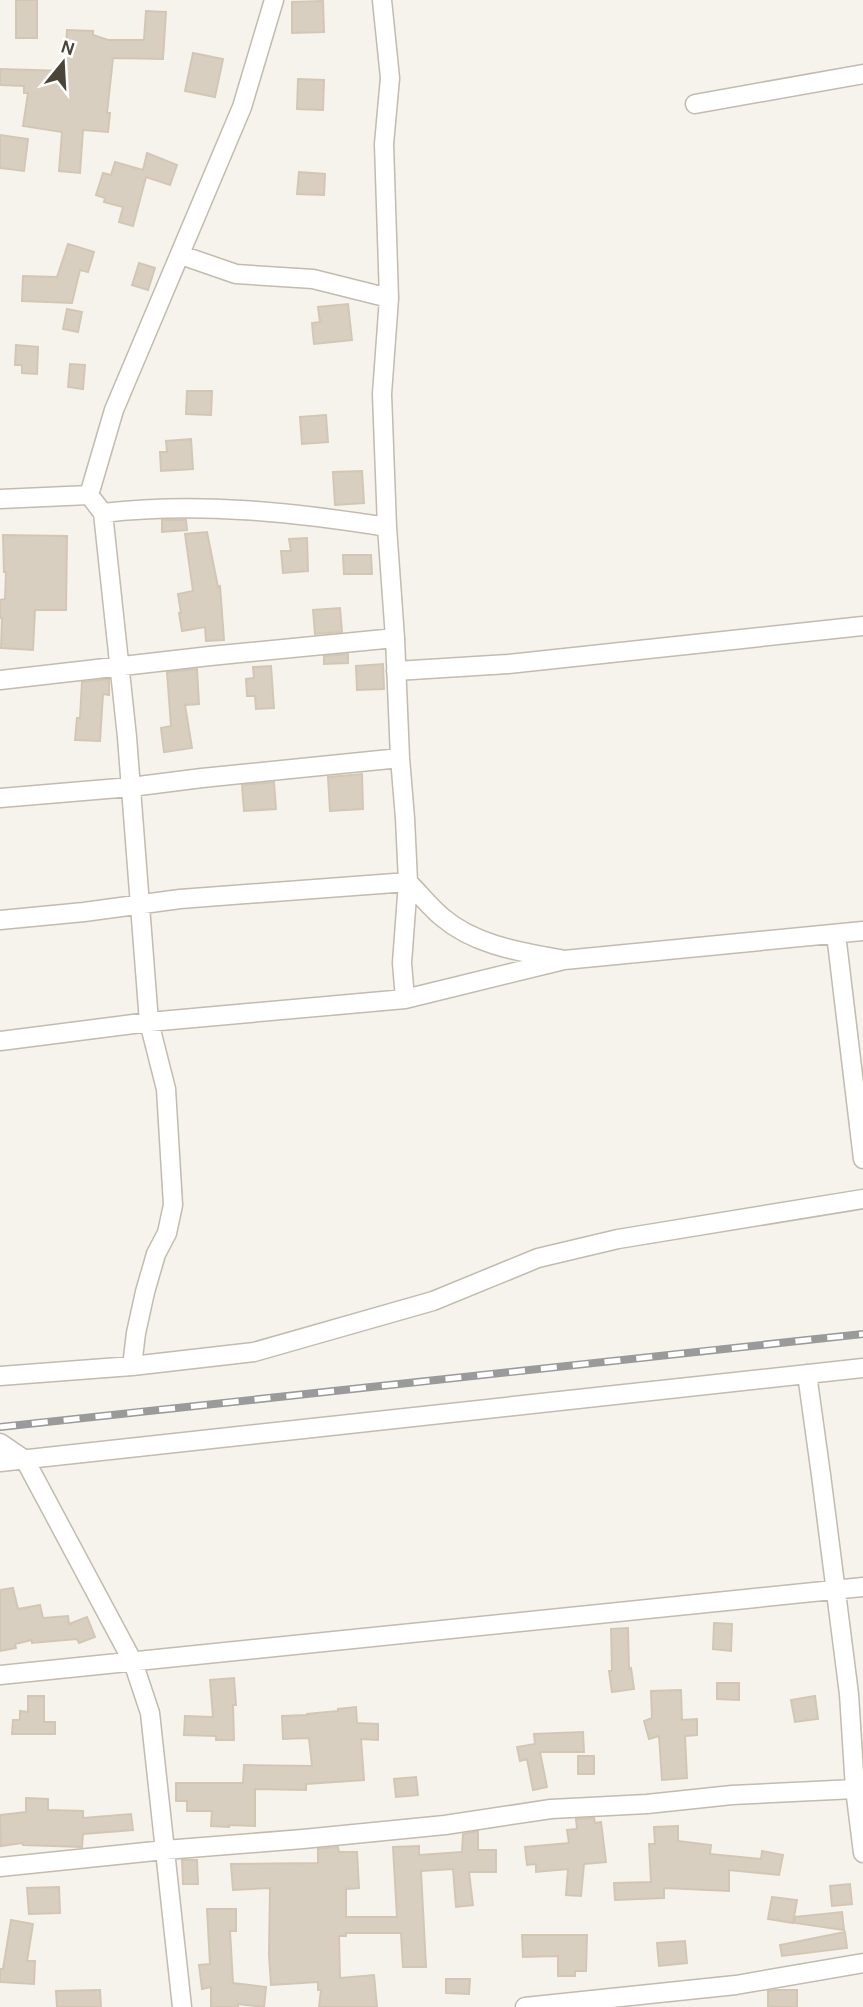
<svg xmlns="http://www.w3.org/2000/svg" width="863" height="2007" viewBox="0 0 863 2007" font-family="Karla,sans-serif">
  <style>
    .building { fill: #d8cfc1; stroke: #d3c7b4; stroke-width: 2 }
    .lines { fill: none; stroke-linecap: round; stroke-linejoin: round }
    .minor-casing { stroke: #c2bbae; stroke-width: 21 }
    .minor { stroke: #fff; stroke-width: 18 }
    .rail-casing { stroke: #9a9a9a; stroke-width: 8 }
    .rail { stroke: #fff; stroke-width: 5; stroke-dasharray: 16; stroke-linecap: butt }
  </style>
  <rect width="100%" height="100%" fill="#f6f3ec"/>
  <path class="building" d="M16,0H37V38H16Z
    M323,1L324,32L292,33V2Z
    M146,11L166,12L163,59L113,58L107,113H110L108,132L83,130L80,173L59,171L62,132L23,126L28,93H24V86L0,85V69L65,71L67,30L93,31V35L108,40H144Z
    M193,53L223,59L215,97L185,91Z
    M298,79L324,80L323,110L297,109Z
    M0,135L28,139L24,171L0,168Z
    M147,153L177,165L170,185L146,177L133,226L119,222L123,207L104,202L105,198L96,195L103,173L111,175L115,162L143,170Z
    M299,172L325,174L324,195L297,194Z
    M68,244L94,252L88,272L80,270L72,303L22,301L23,276L57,277Z
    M139,263L155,268L148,290L132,285Z
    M348,304L352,340L314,344L312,323L320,322L318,307Z
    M67,309L82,312L78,332L63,329Z
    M16,345L38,347L37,374L22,373V365H15Z
    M70,364L85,365L83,389L68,387Z
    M187,391H212L211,415L186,414Z
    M326,415L328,442L302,444L300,417Z
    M191,439L193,469L161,471L160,452H167L166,441Z
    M362,471L364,503L335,505L333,472Z
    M162,520H186L187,530L162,532Z
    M207,532L218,587L220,586L224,640L206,641L205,627L182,631L179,613H181L178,594L193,591L185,534Z
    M3,535L67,536L66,610H35L33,650L1,648L2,618H0V600L5,599L6,572H4Z
    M307,538L308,571L283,573L281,551H291L289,539Z
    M343,555H371L372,574H344Z
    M340,608L342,632L315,634L313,610Z
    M348,654V663L324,664V656Z
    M383,664L384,689L357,690L356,666Z
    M271,666L274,708L256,709L255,696H247L246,679L254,678L253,667Z
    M197,669L199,704L185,705L192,748L164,752L161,728L171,726L167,672Z
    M109,679V695L103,694L100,741L75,740L77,718H80L82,682Z
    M362,774L363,809L330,811L328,777Z
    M274,782L276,809L244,811L242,785Z
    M13,1588L18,1609L40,1605L43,1618L68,1616L69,1624L87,1617L95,1637L79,1643L77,1639L32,1643V1640L15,1644L16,1648L0,1651V1590Z
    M714,1623L732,1624L731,1651L713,1649Z
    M628,1628L629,1669L631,1668L634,1689L612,1692L609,1671H612L611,1629Z
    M234,1678L236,1705H233L234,1740H216V1736L184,1735L185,1716L213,1717L210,1680Z
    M717,1683H739V1700L717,1699Z
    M681,1690L682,1720L697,1719V1735L685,1736L687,1778L662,1780L659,1736L649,1739L644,1721L652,1718L651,1691Z
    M28,1696H44V1722H55V1734H12L13,1720H20V1711L28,1712Z
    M815,1696L818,1719L795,1722L791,1700Z
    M356,1707L357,1723L378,1724V1740L361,1739L364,1780L306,1784V1790L255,1789V1826L229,1825V1827L211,1826L212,1811H187V1801H176V1783H243L244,1765L312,1766L309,1738L283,1739L282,1716L307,1715V1714L338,1711V1709Z
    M583,1732L584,1752H540L547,1787L533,1790L527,1759L520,1761L517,1747L535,1744L534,1734Z
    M578,1756H594V1774H578Z
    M416,1777L418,1795L396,1797L394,1779Z
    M26,1798L48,1799V1810L83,1811V1818L131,1814L133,1830L83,1834L82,1847L23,1845L22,1843L1,1846L0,1815L26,1812Z
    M594,1818L595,1823L601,1822L606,1862L584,1864L581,1896L566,1895L568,1869L536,1872V1864L527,1865L525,1847L569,1843L567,1830L577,1829L576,1819Z
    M678,1826V1841L711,1845L710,1854L761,1859L762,1851L783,1855L779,1875L729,1870V1891L664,1888V1898L615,1900L614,1883L651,1882L649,1844H655L654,1827Z
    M478,1831V1850H496V1872H469L473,1905L456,1907L453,1869L421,1871L426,1967H403L401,1933H346V1936H339L340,1978L374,1975L377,2007H319L321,1990H318V1982L271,1985L269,1955L270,1888L233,1890L231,1864L318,1863V1849L338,1847L339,1852H357L359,1888L346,1889V1917H397L393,1847L419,1846V1855L462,1852L463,1834Z
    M182,1860H197L198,1884H183Z
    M850,1884L852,1904L832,1906L830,1886Z
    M59,1887L60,1913L29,1914L27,1888Z
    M772,1897L797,1900L793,1923L768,1919Z
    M207,1909H236V1931H230L233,1983L266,1987L264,2007L238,2004V2007H211V1987L202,1989L199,1965L210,1964Z
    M842,1912L844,1930L795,1923V1917Z
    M11,1920L33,1924L27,1961H35L34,1984L0,1982V1969H3Z
    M845,1932L847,1948L782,1956L780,1945Z
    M522,1935H587L586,1971H575V1976H558V1956L523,1957Z
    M685,1941L687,1963L659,1966L657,1943Z
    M446,1979H470L469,1994L446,1993Z
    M100,1990L101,2007H57L56,1991Z
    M775,1990H797V2007H768V1991Z"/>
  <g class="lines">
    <defs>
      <path id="minor" d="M382,0L390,78L384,144L389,298L382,394L387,527L395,638L400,758L405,818L408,882C419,893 430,907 442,917C476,946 522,952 564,960
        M695,104L863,74
        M181,255L236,274L313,279L389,298
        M89,495L103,513L127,737L149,1022L166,1089L173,1205L167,1233L156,1254L145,1292L136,1333L132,1366
        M0,499L89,495L114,410L242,107L274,0
        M103,513C199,502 292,512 387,527
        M396,671L508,664L863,626
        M0,680L210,656L395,638
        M0,798L131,787L202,778L400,758
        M0,920L84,912L180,899L408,882L402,963L405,999
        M836,934L863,1159
        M0,1041L149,1022L405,999L564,960L863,931
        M807,1374L821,1475L849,1694L855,1789L863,1853
        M0,1376L132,1366L254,1352L433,1301L538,1258L618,1239L863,1199
        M0,1443L25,1460L133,1662L150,1713L182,2007
        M0,1462L863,1368
        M0,1675L863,1587
        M0,1867L165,1850L303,1839L445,1825L551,1809L647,1804L732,1795L855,1789
        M525,2007L736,1985L863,1963"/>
    </defs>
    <use href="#minor" class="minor-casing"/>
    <use href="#minor" class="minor"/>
    <defs>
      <path id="rail" d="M0,1427L863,1334"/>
    </defs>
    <use href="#rail" class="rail-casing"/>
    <use href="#rail" class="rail"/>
  </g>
  <g transform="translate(63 63) rotate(18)" stroke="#ffffff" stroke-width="5" paint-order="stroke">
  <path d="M0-5L12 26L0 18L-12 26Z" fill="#4b4439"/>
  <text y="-10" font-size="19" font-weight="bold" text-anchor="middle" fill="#4b4439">N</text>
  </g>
</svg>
